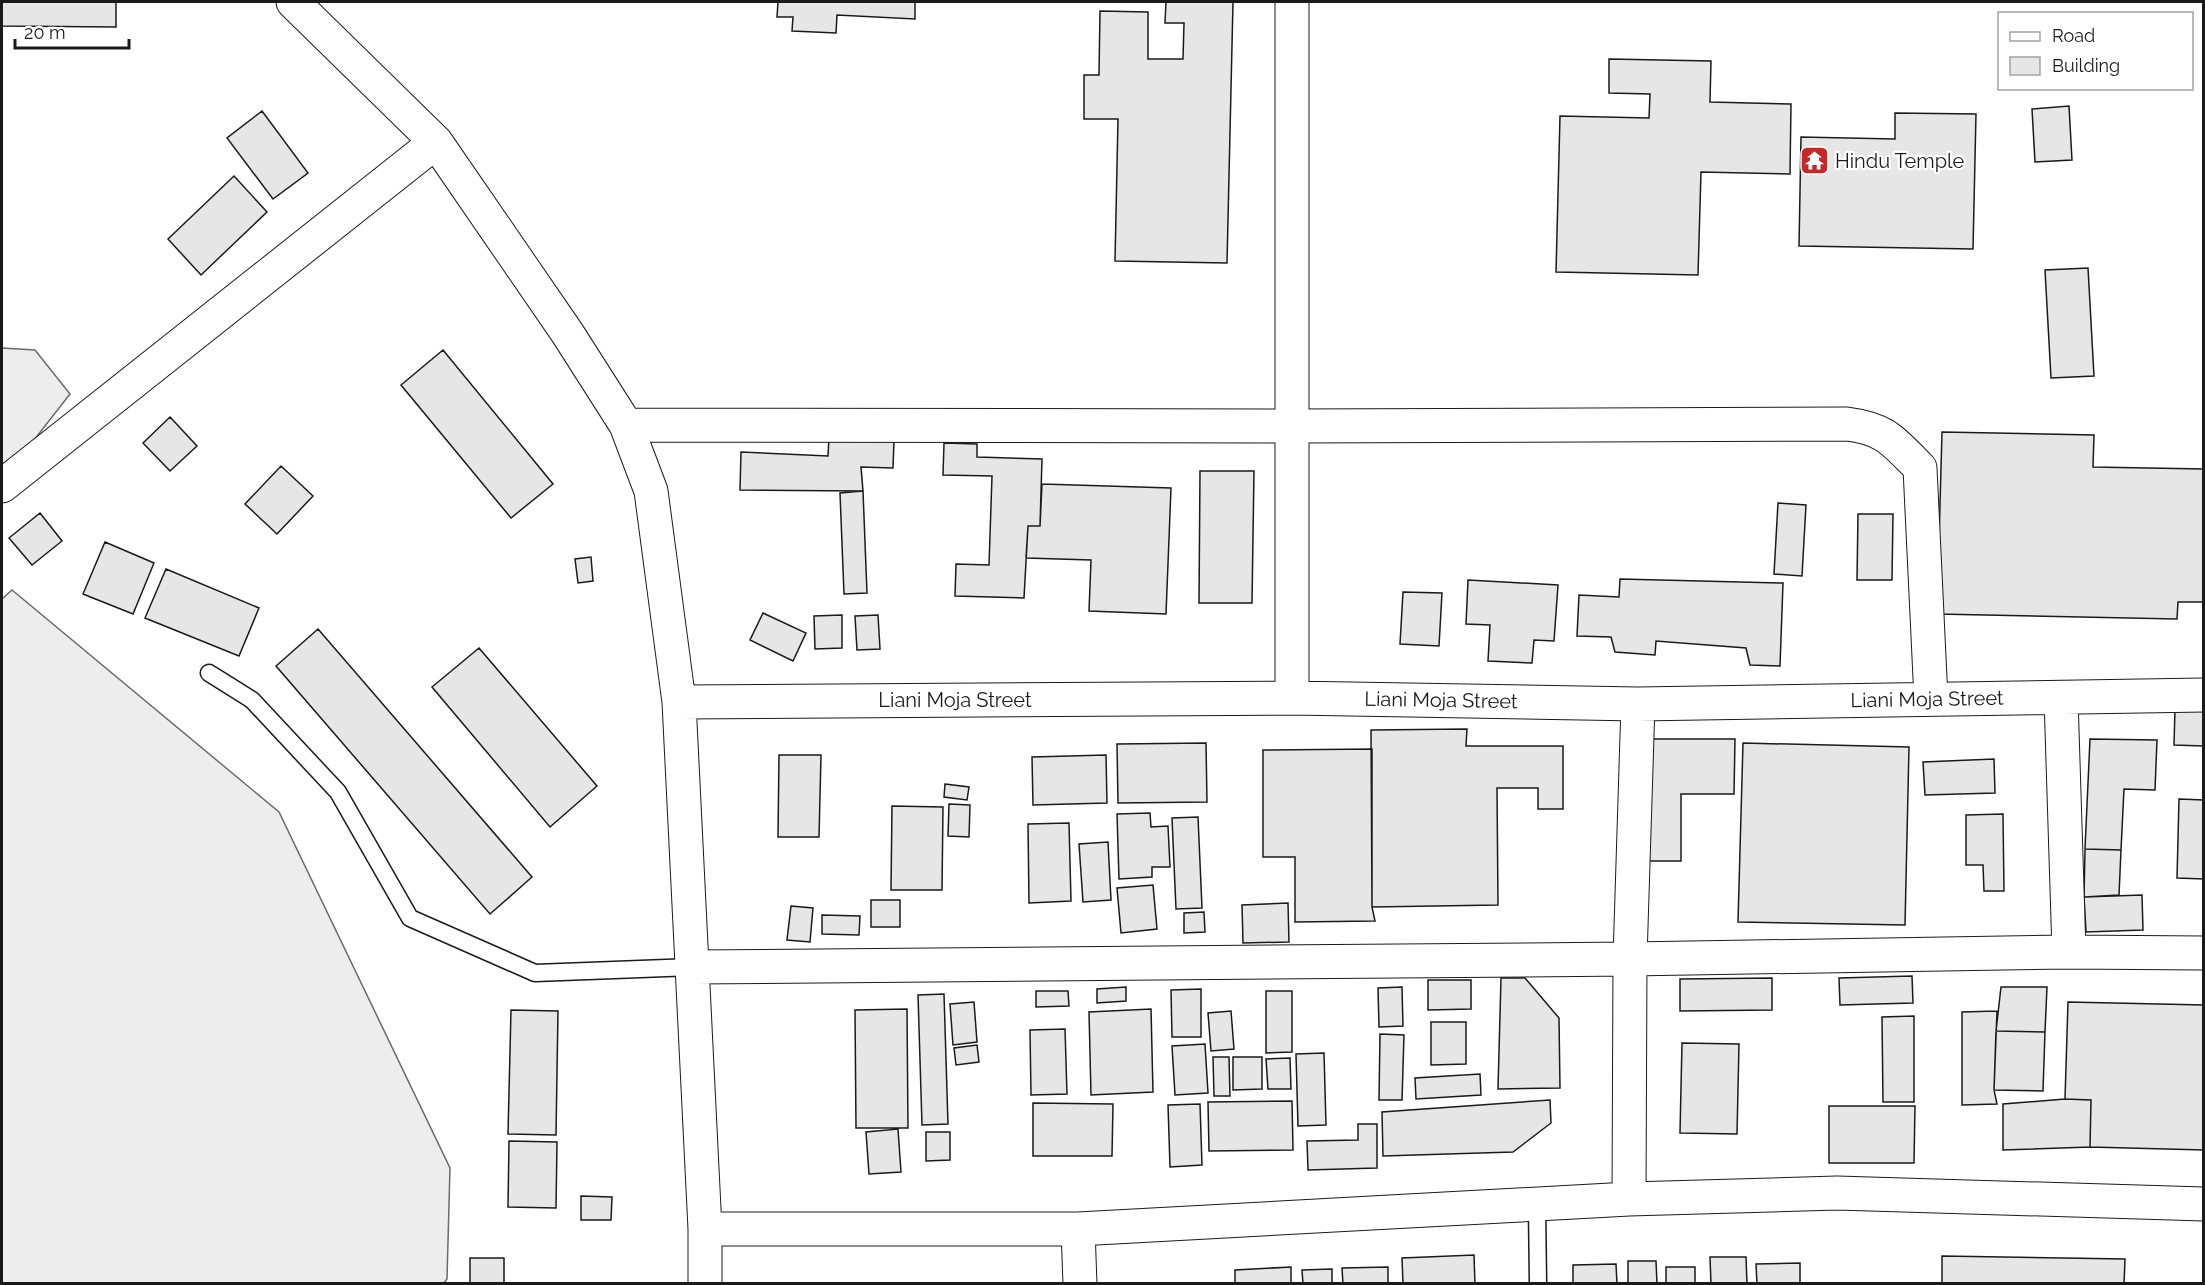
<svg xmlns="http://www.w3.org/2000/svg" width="2205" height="1285" viewBox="0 0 2205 1285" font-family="Raleway,sans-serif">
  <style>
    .built { fill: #ededed; stroke: #6a6a6a; stroke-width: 1.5 }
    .building { fill: #e6e6e6; stroke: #1a1a1a; stroke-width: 1.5 }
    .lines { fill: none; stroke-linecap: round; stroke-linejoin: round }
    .lane-casing { stroke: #1a1a1a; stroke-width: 19 }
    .street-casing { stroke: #1a1a1a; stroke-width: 35 }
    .lane { stroke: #fff; stroke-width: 16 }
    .street { stroke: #fff; stroke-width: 33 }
    .labels { text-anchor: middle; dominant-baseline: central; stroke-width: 4.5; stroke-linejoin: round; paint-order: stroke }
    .poi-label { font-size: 20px; fill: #1a1a1a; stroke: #fff; text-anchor: start }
    .street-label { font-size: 20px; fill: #1a1a1a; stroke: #fff }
  </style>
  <rect width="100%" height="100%" fill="#fff"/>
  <path class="built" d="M2,348L35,350L70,394L2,481Z
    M12,590L279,812L450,1168L447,1279L444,1283H2V599Z"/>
  <path class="building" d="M2,2H116V27L2,26Z
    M778,2H915V19L837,15L836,33L792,31L793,17H777Z
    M1166,2H1233L1227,263L1115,261L1118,119H1084V75H1099L1100,11L1148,12V59H1183L1184,23H1165Z
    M1609,59L1711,61L1710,102L1791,104L1790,174L1701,172L1698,275L1556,272L1560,116L1649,118L1650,94L1609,93Z
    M2069,106L2072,160L2035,162L2032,109Z
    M262,111L308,173L273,199L227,138Z
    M1895,113L1976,114L1973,249L1799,246L1801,137L1895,139Z
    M234,176L267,212L201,275L168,239Z
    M2088,268L2094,376L2051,378L2045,270Z
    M443,350L553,484L511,518L401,385Z
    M170,417L197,446L170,471L143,443Z
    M1942,432L2094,435L2093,467L2204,469V602H2178L2177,619L1937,614Z
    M829,437L894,440L893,468L861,467L863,491L740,490L741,452L828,456Z
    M944,443L977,444V457L1042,459L1040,526H1028L1024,598L955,596L956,564L989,565L992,476L943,475Z
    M281,466L313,496L277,534L245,504Z
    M1200,471H1254L1252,603H1199Z
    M1042,484L1171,488L1166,614L1089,611L1091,560L1026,558L1028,526H1040Z
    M863,491L867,593L844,594L840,493Z
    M1778,503L1806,505L1802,576L1774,574Z
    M40,513L62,541L32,565L9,538Z
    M1858,514H1893L1892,580H1857Z
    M105,542L154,563L133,614L83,594Z
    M591,557L593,581L578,583L575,559Z
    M166,569L259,608L239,656L145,618Z
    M1620,579L1783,583L1780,666L1750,665L1746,648L1656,641L1655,655L1615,652L1611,637L1577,636L1579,595L1619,597Z
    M1468,580L1558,585L1554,641L1534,640L1532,663L1488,661L1490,625L1466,624Z
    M1403,592L1442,593L1439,646L1400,644Z
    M763,613L806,633L793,661L750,640Z
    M842,615V648L815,649L814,616Z
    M878,615L880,649L857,650L855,616Z
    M318,629L532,877L490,914L276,666Z
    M479,648L597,786L550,827L432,687Z
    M2175,709L2204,710V776L2203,746L2174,745Z
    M1467,729L1466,746H1563V809H1538V788H1497L1498,905L1372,907L1371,730Z
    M1650,739H1735L1734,794H1681V861H1649Z
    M2090,739L2157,740L2155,790L2124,789L2121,850L2085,849Z
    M1206,743L1207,802L1118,803L1117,744Z
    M1743,743L1909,747L1905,925L1738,922Z
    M1372,749V907L1375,921L1295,922V857H1263V750Z
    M779,755H821L819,837H778Z
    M1106,755L1107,803L1033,805L1032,757Z
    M1994,759L1995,793L1925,795L1923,762Z
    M945,784L969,787L967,800L944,797Z
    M2179,799L2204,800V879L2177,878Z
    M949,804L970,805L969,837L948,836Z
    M892,806L943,807L942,890H891Z
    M1150,813L1151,827L1168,826L1170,867H1152V877L1119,879L1117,814Z
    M2003,814L2004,891H1984L1983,865H1966V815Z
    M1198,817L1202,908L1176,909L1172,818Z
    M1069,823L1071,901L1029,903L1028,824Z
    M1108,842L1111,900L1083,902L1079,844Z
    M2085,849L2121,850L2119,895L2084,897Z
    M1153,885L1157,929L1121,933L1117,888Z
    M2142,895L2143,930L2086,932L2084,897Z
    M871,900H900V927H871Z
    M1288,903L1289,942L1243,943L1242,905Z
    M791,906L813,908L810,942L787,940Z
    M1204,912L1205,932L1184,933V913Z
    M822,915L860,916L859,935L822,934Z
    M1912,976L1913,1003L1840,1005L1839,978Z
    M1501,978H1525L1559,1018L1560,1088L1498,1089Z
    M1772,978V1010L1680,1011V979Z
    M1428,980H1471V1009L1428,1010Z
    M1126,987V1001L1097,1003V989Z
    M1402,987L1403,1026L1379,1027L1378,988Z
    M2001,987H2047L2045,1032L1996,1031Z
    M1201,989V1037H1172L1171,990Z
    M1036,991H1068L1069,1006L1036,1007Z
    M1266,991H1292V1052L1266,1053Z
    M944,994L948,1124L922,1125L918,995Z
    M974,1002L977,1042L953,1045L950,1004Z
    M2068,1002L2204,1005V1150L2090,1147L2091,1100L2065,1099Z
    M907,1009L908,1128H856L855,1010Z
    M1151,1009L1153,1092L1091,1095L1089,1012Z
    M511,1010L558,1011L556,1135L508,1134Z
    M1231,1011L1234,1049L1211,1051L1208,1013Z
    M1997,1011L1994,1090L1997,1104L1962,1105V1012Z
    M1914,1016V1102H1883L1882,1017Z
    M1431,1022H1466V1064L1431,1065Z
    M1065,1029L1067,1094L1031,1095L1030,1030Z
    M1996,1031L2045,1032L2043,1091L1994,1090Z
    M1380,1034L1404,1035L1402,1100H1379Z
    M1682,1043L1739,1044L1737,1134L1680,1133Z
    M1205,1044L1208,1093L1175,1095L1172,1046Z
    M977,1045L979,1062L956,1065L954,1048Z
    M1324,1053L1326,1125L1298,1126L1296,1054Z
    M1213,1057H1229L1230,1096H1214Z
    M1233,1057H1262V1089L1233,1090Z
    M1290,1058L1291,1089H1268L1266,1059Z
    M1480,1074L1481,1095L1416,1099L1415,1078Z
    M2065,1099L2091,1100L2090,1147L2003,1150V1104Z
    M1550,1100L1551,1123L1513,1152L1383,1156L1382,1112Z
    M1292,1101L1293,1150L1209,1151L1208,1102Z
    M1033,1103L1113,1104L1112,1156H1033Z
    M1200,1104L1202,1165L1170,1167L1168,1105Z
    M1829,1106H1915L1914,1163H1829Z
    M1358,1124H1377V1168L1308,1170L1307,1141L1358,1140Z
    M898,1129L901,1172L869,1174L866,1132Z
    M926,1132H950V1160L926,1161Z
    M509,1141L557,1142L556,1208L508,1207Z
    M581,1196L612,1197L611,1220H581Z
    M1474,1255L1475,1284H1403L1402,1258Z
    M1942,1256L2125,1259L2124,1284H1942Z
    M1710,1257H1746L1747,1284H1711Z
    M470,1258H504V1284H470Z
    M1628,1261H1656L1657,1284H1628Z
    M1800,1263V1284H1757L1756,1264Z
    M1616,1264L1617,1284H1573V1265Z
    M1291,1267V1284H1235V1270Z
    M1388,1267V1284H1343L1342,1268Z
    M1666,1267H1695V1284H1666Z
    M1332,1269V1284H1303L1302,1270Z"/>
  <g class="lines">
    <defs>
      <path id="lane" d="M209,673L252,700L338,792L410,918L535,973L693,967
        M1537,1205L1538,1284"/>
      <path id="street" d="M293,2L436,142L568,334L626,425L651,491L679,702L705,1229V1284
        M1292,2V698
        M626,425L1292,426L1847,424C1886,429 1893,441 1920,468L1931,699
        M2,486L436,142
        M2061,698L2069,952
        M679,702L1292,698L1638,704L2204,695
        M693,967L1630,959L2069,952L2204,953
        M1629,1199L1630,959L1638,704
        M705,1229H1078L1629,1199L1837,1193L2204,1204
        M1078,1229L1080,1284"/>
    </defs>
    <use href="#lane" class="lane-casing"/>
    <use href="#street" class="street-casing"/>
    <use href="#lane" class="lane"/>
    <use href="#street" class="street"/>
  </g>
  <defs>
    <symbol id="temple-square" viewBox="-11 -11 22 22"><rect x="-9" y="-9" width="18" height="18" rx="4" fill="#c62828" stroke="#fff"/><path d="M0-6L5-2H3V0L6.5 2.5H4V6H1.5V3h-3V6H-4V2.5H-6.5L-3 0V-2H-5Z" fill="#fff"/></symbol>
  </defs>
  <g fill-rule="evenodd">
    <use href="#temple-square" x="1798" y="144" width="33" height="33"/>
  </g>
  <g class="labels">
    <g class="poi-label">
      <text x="1835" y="161">Hindu Temple</text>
    </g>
    <g class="street-label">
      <text transform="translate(1927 699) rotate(-1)">Liani Moja Street</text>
      <text x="955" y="700">Liani Moja Street</text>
      <text transform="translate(1441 700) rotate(1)">Liani Moja Street</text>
    </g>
  </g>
  <rect width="2205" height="1285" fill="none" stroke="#1a1a1a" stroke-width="6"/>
  <rect x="1998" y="12" width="195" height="78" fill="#ffffff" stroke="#a3a3a3" stroke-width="1.5"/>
  <rect x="2010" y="32" width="30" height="9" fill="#ffffff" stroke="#a3a3a3" stroke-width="1.5"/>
  <text x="2052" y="42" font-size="18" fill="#1a1a1a">Road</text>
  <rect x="2010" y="57" width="30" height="18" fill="#e6e6e6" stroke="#a3a3a3" stroke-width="1.5"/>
  <text x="2052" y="72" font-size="18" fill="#1a1a1a">Building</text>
  <path d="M15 39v9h114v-9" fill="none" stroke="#1a1a1a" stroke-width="3"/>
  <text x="24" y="39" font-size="18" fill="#1a1a1a" stroke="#ffffff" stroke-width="4.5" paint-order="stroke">20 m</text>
</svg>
